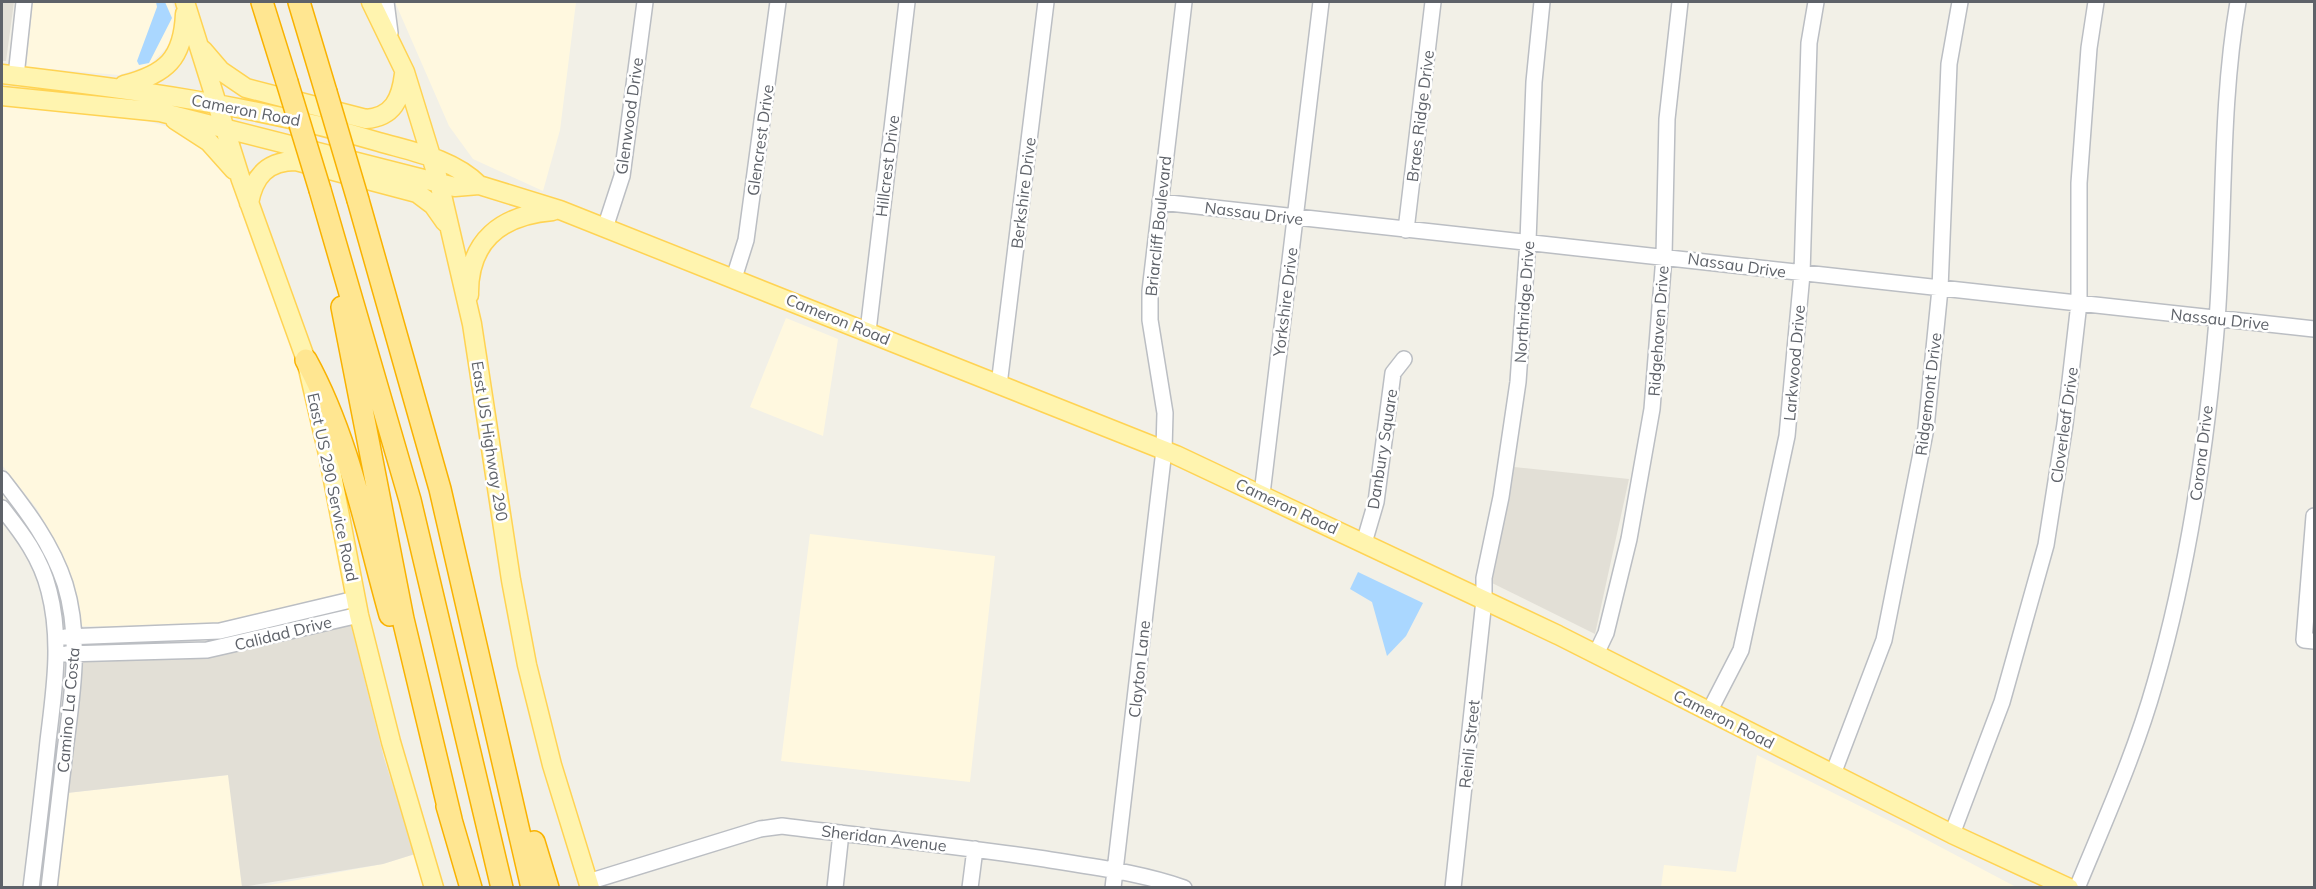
<svg xmlns="http://www.w3.org/2000/svg" width="2316" height="889" viewBox="0 0 2316 889" font-family="Mulish,sans-serif">
  <style>
    .commercial { fill: #fff8df }
    .education { fill: #e2dfd6 }
    .water { fill: #aad7ff }
    .lines { fill: none; stroke-linecap: round; stroke-linejoin: round }
    .minor-casing { stroke: #bbbec3; stroke-width: 18 }
    .major-casing { stroke: #ffd353; stroke-width: 21 }
    .highway-casing { stroke: #f9b200; stroke-width: 24 }
    .minor { stroke: #fff; stroke-width: 15 }
    .major { stroke: #fff4af; stroke-width: 18 }
    .highway { stroke: #ffe691; stroke-width: 21 }
    .highway-bridge-casing { stroke: #f9b200; stroke-width: 24; stroke-linecap: butt }
    .highway-bridge { stroke: #ffe691; stroke-width: 21 }
    .labels { text-anchor: middle; dominant-baseline: central; stroke-width: 5; stroke-linejoin: round; paint-order: stroke }
    .street-label { font-size: 16px; fill: #5e6269; stroke: #fff }
  </style>
  <rect width="100%" height="100%" fill="#f2f0e7"/>
  <path class="commercial" d="M33,2H172L177,17L170,44L150,65L119,75L26,67Z
    M395,2H576L560,130L543,191L473,159L449,126Z
    M2,105L147,121L172,128L191,138L222,165L231,182L290,342L326,472L348,592L216,625L189,628L80,626L68,571L55,541L37,509L2,465Z
    M786,318L838,339L823,436L750,407Z
    M810,534L995,556L970,782L781,761Z
    M1757,755L1912,832L2016,887H1661L1664,865L1736,872Z
    M229,775L242,887L57,888L67,793Z
    M415,854L426,888H254L383,864Z"/>
  <path class="education" d="M2,2H14L6,61H2Z
    M1514,467L1629,479L1595,634L1492,583Z
    M351,625L384,758L415,854L383,864L242,887L228,775L67,793L83,662L203,656Z"/>
  <path class="water" d="M156,2H165L172,18L149,63L139,65L137,61L157,7Z
    M1358,572L1423,603L1406,636L1387,656L1372,602L1350,589Z"/>
  <g class="lines">
    <defs>
      <path id="minor" d="M386,2L390,33
        M16,76L24,2
        M1160,202L2314,329
        M605,228L622,176L645,2
        M1406,230L1433,2
        M734,278L746,240L778,2
        M868,331L907,2
        M999,385L1046,2
        M2,479C27,511 52,544 65,584C82,639 72,695 65,751C60,797 54,842 49,888
        M1262,494L1321,2
        M2,508C22,533 41,558 49,591C62,641 54,691 48,741C43,790 37,839 31,888
        M2314,516L2304,640L2314,641
        M1364,543L1376,502L1393,373L1404,359
        M65,637L220,631L355,599
        M66,654L207,650L359,615
        M1596,654L1606,633L1629,539L1652,409L1664,256L1667,119L1680,2
        M1709,712L1741,650L1787,436L1802,274L1809,43L1816,2
        M1833,774L1884,640L1926,428L1940,289L1949,64L1960,2
        M1952,834L2002,702L2046,545L2065,424L2079,303V183L2089,48L2096,2
        M588,882L760,829L782,826C870,837 958,846 1045,859C1092,867 1139,872 1184,888
        M835,888L841,833
        M970,888L975,849
        M1113,888L1164,450L1165,413L1150,320V291L1184,2
        M1453,888L1484,600V578L1501,497L1518,382L1528,241L1534,82L1542,2
        M2077,888C2105,820 2135,754 2155,683C2189,566 2207,442 2217,320C2225,214 2220,106 2238,2"/>
      <path id="major" d="M185,2L241,180L306,360L328,454L359,615L391,742L434,888
        M371,2L405,72L439,182L472,324L511,580L527,665L552,765L590,888
        M203,50L221,71L246,88L366,119C393,117 401,99 404,74
        M2,74C130,89 255,105 379,142C414,152 453,159 479,185
        M124,85C166,74 183,59 185,14
        M2,96L160,112L455,187L479,185L560,210L1176,455L1558,635L1952,834L2069,888
        M175,120L209,142L234,170
        M249,203C254,176 267,161 296,161L417,193L433,205L445,222
        M469,295C468,240 502,215 553,211"/>
      <path id="highway" d="M262,2L287,82
        M299,2L326,92
        M320,190L410,500L502,888
        M358,200L440,489L532,888
        M342,307L403,619L451,819
        M306,360C349,438 366,530 390,615
        M447,806L471,888
        M534,842L548,888"/>
    </defs>
    <use href="#minor" class="minor-casing"/>
    <use href="#major" class="major-casing"/>
    <use href="#highway" class="highway-casing"/>
    <use href="#minor" class="minor"/>
    <use href="#major" class="major"/>
    <use href="#highway" class="highway"/>
    <defs>
      <path id="highway-bridge" d="M287,82L320,190
        M326,92L358,200"/>
    </defs>
    <use href="#highway-bridge" class="highway-bridge-casing"/>
    <use href="#highway-bridge" class="highway-bridge"/>
  </g>
  <g class="labels">
    <g class="street-label">
      <text transform="translate(246 110) rotate(11)">Cameron Road</text>
      <text transform="translate(629 116) rotate(-82)">Glenwood Drive</text>
      <text transform="translate(1420 116) rotate(-83)">Braes Ridge Drive</text>
      <text transform="translate(760 140) rotate(-82)">Glencrest Drive</text>
      <text transform="translate(887 166) rotate(-83)">Hillcrest Drive</text>
      <text transform="translate(1023 193) rotate(-83)">Berkshire Drive</text>
      <text transform="translate(1254 213) rotate(7)">Nassau Drive</text>
      <text transform="translate(1158 226) rotate(-84)">Briarcliff Boulevard</text>
      <text transform="translate(1737 265) rotate(8)">Nassau Drive</text>
      <text transform="translate(1285 302) rotate(-83)">Yorkshire Drive</text>
      <text transform="translate(1524 302) rotate(-86)">Northridge Drive</text>
      <text transform="translate(838 319) rotate(22)">Cameron Road</text>
      <text transform="translate(2220 319) rotate(6)">Nassau Drive</text>
      <text transform="translate(1658 331) rotate(-86)">Ridgehaven Drive</text>
      <text transform="translate(1794 363) rotate(-85)">Larkwood Drive</text>
      <text transform="translate(1928 394) rotate(-83)">Ridgemont Drive</text>
      <text transform="translate(2064 425) rotate(-82)">Cloverleaf Drive</text>
      <text transform="translate(490 441) rotate(81)">East US Highway 290</text>
      <text transform="translate(1382 449) rotate(-81)">Danbury Square</text>
      <text transform="translate(2201 453) rotate(-83)">Corona Drive</text>
      <text transform="translate(333 487) rotate(78)">East US 290 Service Road</text>
      <text transform="translate(1287 506) rotate(25)">Cameron Road</text>
      <text transform="translate(283 633) rotate(-14)">Calidad Drive</text>
      <text transform="translate(1139 669) rotate(-84)">Clayton Lane</text>
      <text transform="translate(68 710) rotate(-85)">Camino La Costa</text>
      <text transform="translate(1724 719) rotate(27)">Cameron Road</text>
      <text transform="translate(1469 744) rotate(-84)">Reinli Street</text>
      <text transform="translate(884 838) rotate(7)">Sheridan Avenue</text>
    </g>
  </g>
  <rect width="2316" height="889" fill="none" stroke="#5e6269" stroke-width="6"/>
</svg>
